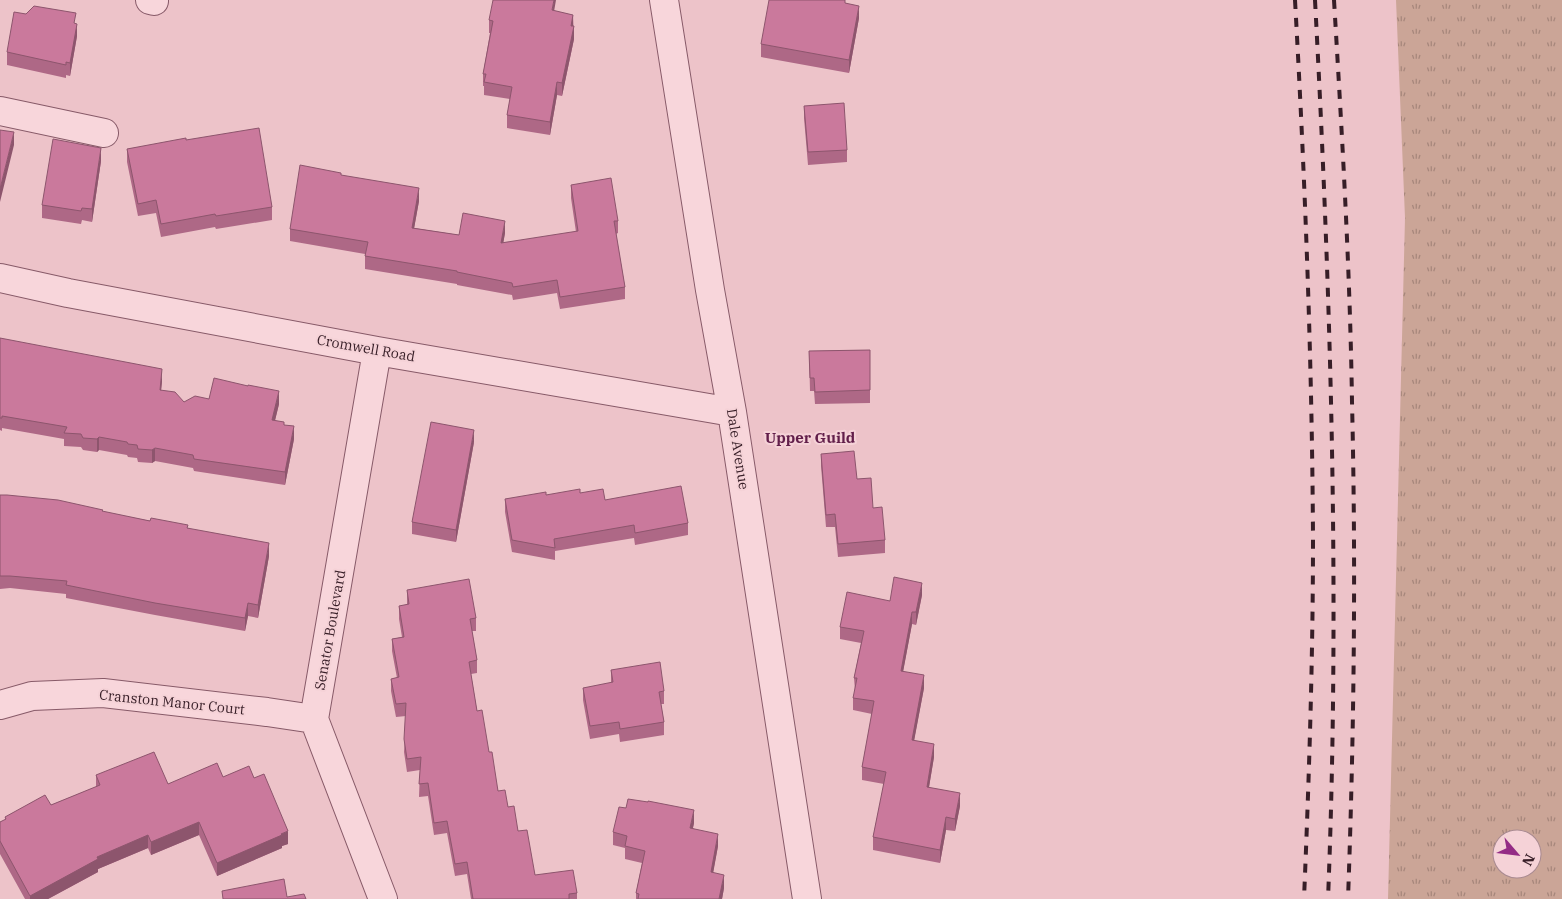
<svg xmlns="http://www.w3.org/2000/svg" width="1562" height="899" viewBox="0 0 1562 899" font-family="'IBM Plex Serif',serif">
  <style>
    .grass { fill: url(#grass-tufts); fill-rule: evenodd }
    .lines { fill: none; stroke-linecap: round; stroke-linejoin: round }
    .street-casing { stroke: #875a68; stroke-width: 30 }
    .street { stroke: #f8d6db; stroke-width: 28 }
    .rail { stroke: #371e27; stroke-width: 4; stroke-dasharray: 9 9; stroke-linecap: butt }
    .wall { fill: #ae6886 }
    .shaded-wall { fill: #8d556d }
    .building { fill: #ca799c; stroke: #8d556d }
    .labels { text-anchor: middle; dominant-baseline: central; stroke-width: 4; stroke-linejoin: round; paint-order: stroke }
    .street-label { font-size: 14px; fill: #371e27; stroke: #f5d2d7 }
    .neighbourhood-label { font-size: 15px; font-weight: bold; fill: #621e4a; stroke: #f5d2d7 }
  </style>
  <defs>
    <pattern id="grass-tufts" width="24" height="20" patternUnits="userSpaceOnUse" patternTransform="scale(1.25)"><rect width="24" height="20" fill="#cba597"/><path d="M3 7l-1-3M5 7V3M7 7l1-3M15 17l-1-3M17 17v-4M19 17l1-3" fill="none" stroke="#a6867b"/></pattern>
  </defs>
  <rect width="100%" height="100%" fill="#edc3c9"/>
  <path class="grass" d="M1396,0H1562V899H1388L1405,218ZM1502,839H1532V869H1502Z"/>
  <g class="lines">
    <defs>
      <path id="street" d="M150,0L154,1
        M664,0L710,290L732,412L807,899
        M0,111L104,133
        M0,278L68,293L377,351L732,412
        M377,351L314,719L383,899
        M0,705L32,696L103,693L267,712L314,719"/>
    </defs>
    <use href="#street" class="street-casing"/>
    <use href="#street" class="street"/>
    <path class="rail" d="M1295,0C1305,179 1312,358 1313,538C1313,658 1309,779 1304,899
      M1315,0C1331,300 1340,599 1328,899
      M1334,0C1342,134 1350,268 1352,402C1356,568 1354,733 1348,899"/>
  </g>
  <path class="wall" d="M847,3L859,18L849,73L761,57V44Z
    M554,11L573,15L574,39L562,96L557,95L550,135L507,128V115L510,99L484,95V86H483V74L490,33H489V20Z
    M76,24L77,36L70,76L66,75V78L7,65V52Z
    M804,106L847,150V162L808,165L804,118Z
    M186,140L272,207V220L216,229L215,227L161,237L156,213L138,216L127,162V149Z
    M101,161L92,222L82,220L81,224L42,218V205Z
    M341,176L419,201L414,228L459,235L505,233L503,243L576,232L571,198V185L618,221V233L616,234L625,287V299L560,309L557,293L513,300L512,295L457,285V284L365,269V254L290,241V229Z
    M0,338L162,381L161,390L184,402L209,399L279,404L275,420L284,425L294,439L285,485L194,471L193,468L155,461L152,463L138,462L137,458L128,457L127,455L99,450L97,452L83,450L81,447L64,446V439L2,428V431L0,430Z
    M870,350V403L815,404L814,391H810L809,351Z
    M474,442L456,542L412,534V522Z
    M821,454L857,479L873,508L885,540V553L838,557L835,527H826L821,466Z
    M580,493L688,523V535L635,545L634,538L555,551V560L512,552L505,512V499Z
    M0,495L103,512L188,528L269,556L258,618L248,616L245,631L155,615L66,598V594L10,588L0,589Z
    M407,590L476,618V631H472L477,660V673L471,674L477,711L489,752L498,791L508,807L518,831L535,875L577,893V899H471L467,874L455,876L447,833L434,835L428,796L419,797L420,770L407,772L404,752L406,716L396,717L391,691V679L397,678L392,651V639L402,637L399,619V606L407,605Z
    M922,595L916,625L912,624L903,671L924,688L914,740L934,757L929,787L960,806L955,831L946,830L940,863L873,850V837L884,784L862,780V767L872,714L853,710V698L855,690L854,678L861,643L840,639V627L890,601Z
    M611,670L664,691V704H661L664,722V735L620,742L619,734L590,739L583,700V688L611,683Z
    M96,775L168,784L223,777L254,778L288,844L282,846V848L217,876L199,835L151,855L148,848L98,869V872L48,899H25L0,854V822L5,820V817L51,805L96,787Z
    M694,823L693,828L718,846L713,872L724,888L722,899H636V893L642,863L625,859V848L613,845V832Z"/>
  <path class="shaded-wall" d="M554,0H556L552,23V10Z
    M859,6V18L849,73V60Z
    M573,15V28L571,26Z
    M77,24V36L70,76V63Z
    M574,26V39L562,96V83Z
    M557,82V95L550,135V122Z
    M14,132V145L0,202V189Z
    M101,148V161L92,222V209Z
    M419,188V201L412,240V228Z
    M505,221V233L501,256V243Z
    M162,369V381L160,402V390Z
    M279,391V404L272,433V420Z
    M294,426V439L285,485V472Z
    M474,430V442L456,542V530Z
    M99,437V450L97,452V439Z
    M155,448V461L152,463V450Z
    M269,543V556L258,618V605Z
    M922,583V595L916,625V612Z
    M248,603V616L245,631V618Z
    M912,612V624L901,683V671Z
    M924,675V688L912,752V740Z
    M934,744V757L927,799V787Z
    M960,793V806L955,831V819Z
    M694,810V823L690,840V828Z
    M946,817V830L940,863V850Z
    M199,822V835L151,855V842Z
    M288,831V844L282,846V848L217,876V863Z
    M718,834V846L711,885V872Z
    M148,835V848L98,869V872L48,899H30V896L97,857Z
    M724,875V888L722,899H719Z"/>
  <path class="building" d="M493,0H554L552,10L573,15L571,26H574L562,83L557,82L550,122L507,115L512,87L484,82L486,74H483L493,21L489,20Z
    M769,0H845V3L859,6L849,60L761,44Z
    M34,6L76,13L74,23L77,24L70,63L66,62V65L7,52L14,12L26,14Z
    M844,103L847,150L808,152L804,106Z
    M259,128L272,207L216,216L215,214L161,224L156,200L138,204L127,149L186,138V140Z
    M0,130L14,132L0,189Z
    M53,139L101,148L92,209L82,208L81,211L42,205Z
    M300,165L341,173V175L419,188L412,228L459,235L463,213L505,221L501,243L578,231L571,185L611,178L618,221H614L625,287L560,297L557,280L513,287L512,283L457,272V271L365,256L368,242L290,229Z
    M0,338L162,369L160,390L175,392L184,402L195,396L209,399L214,378L248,386V385L279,391L272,420L284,422V425L294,426L285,472L194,459L193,455L155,448L152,450L138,449L137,445L128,444L127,442L99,437L97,439L83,438L81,434L64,433L67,427L2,416V418H0Z
    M870,350V390L815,392L814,378H810L809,351Z
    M431,422L474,430L456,530L412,522Z
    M854,451L857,479L871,478L873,508L882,507L885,540L838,544L835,514L826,515L821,454Z
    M681,486L688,523L635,533L634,525L554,539L555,548L512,540L505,499L546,492V495L580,489V493L603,489L605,500Z
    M0,495H7L58,500L103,510L102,511L150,521L151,518L188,525L187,528L269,543L258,605L248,603L245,618L155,603L66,585L67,581L10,576H0Z
    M894,577L922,583L916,612H912L901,671L924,675L912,740L934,744L927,787L960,793L955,819L946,817L940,850L873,837L886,772L862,767L874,701L853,698L857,678H854L864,631L840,627L847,592L890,601Z
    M469,579L476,618L470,619L477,660L469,662L477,711L482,710L489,752H492L498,791L505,790L508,807L514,806L518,831L527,830L535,875L573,870L577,893L569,894V899H473L467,862L455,864L447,821L434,823L428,783L419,784L421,757L407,759L404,739L406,703L396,704L391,679L399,677L392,639L404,637L399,606L409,604L407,590Z
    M660,662L664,691L659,692L664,722L620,729L619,722L590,726L583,688L613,682L611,670Z
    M154,752L168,784L217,763L223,777L249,766L254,778L264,774L288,831L281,834L282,835L217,863L199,822L151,842L148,835L97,857L98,859L30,896L0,841V822L6,819L5,817L45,795L51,805L100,785L96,775Z
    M628,799L648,802V801L694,810L690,828L718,834L711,872L724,875L719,899H638L639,894L636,893L645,851L625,846L627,836L613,832L619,807L626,808Z
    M284,879L287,897L304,894L306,899H223L222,891Z"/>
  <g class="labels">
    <g class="street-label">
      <text transform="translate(366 348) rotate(10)">Cromwell Road</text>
      <text transform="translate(738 449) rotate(81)">Dale Avenue</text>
      <text transform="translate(330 630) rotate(-80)">Senator Boulevard</text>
      <text transform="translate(172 702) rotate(6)">Cranston Manor Court</text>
    </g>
    <g class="neighbourhood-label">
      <text x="810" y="437">Upper Guild</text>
    </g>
  </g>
  <g transform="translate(1517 854) rotate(118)"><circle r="24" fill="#f5d2d7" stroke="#a98a91"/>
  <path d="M0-4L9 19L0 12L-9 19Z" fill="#942b85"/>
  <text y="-8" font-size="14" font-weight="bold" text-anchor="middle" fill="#371e27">N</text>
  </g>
</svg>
